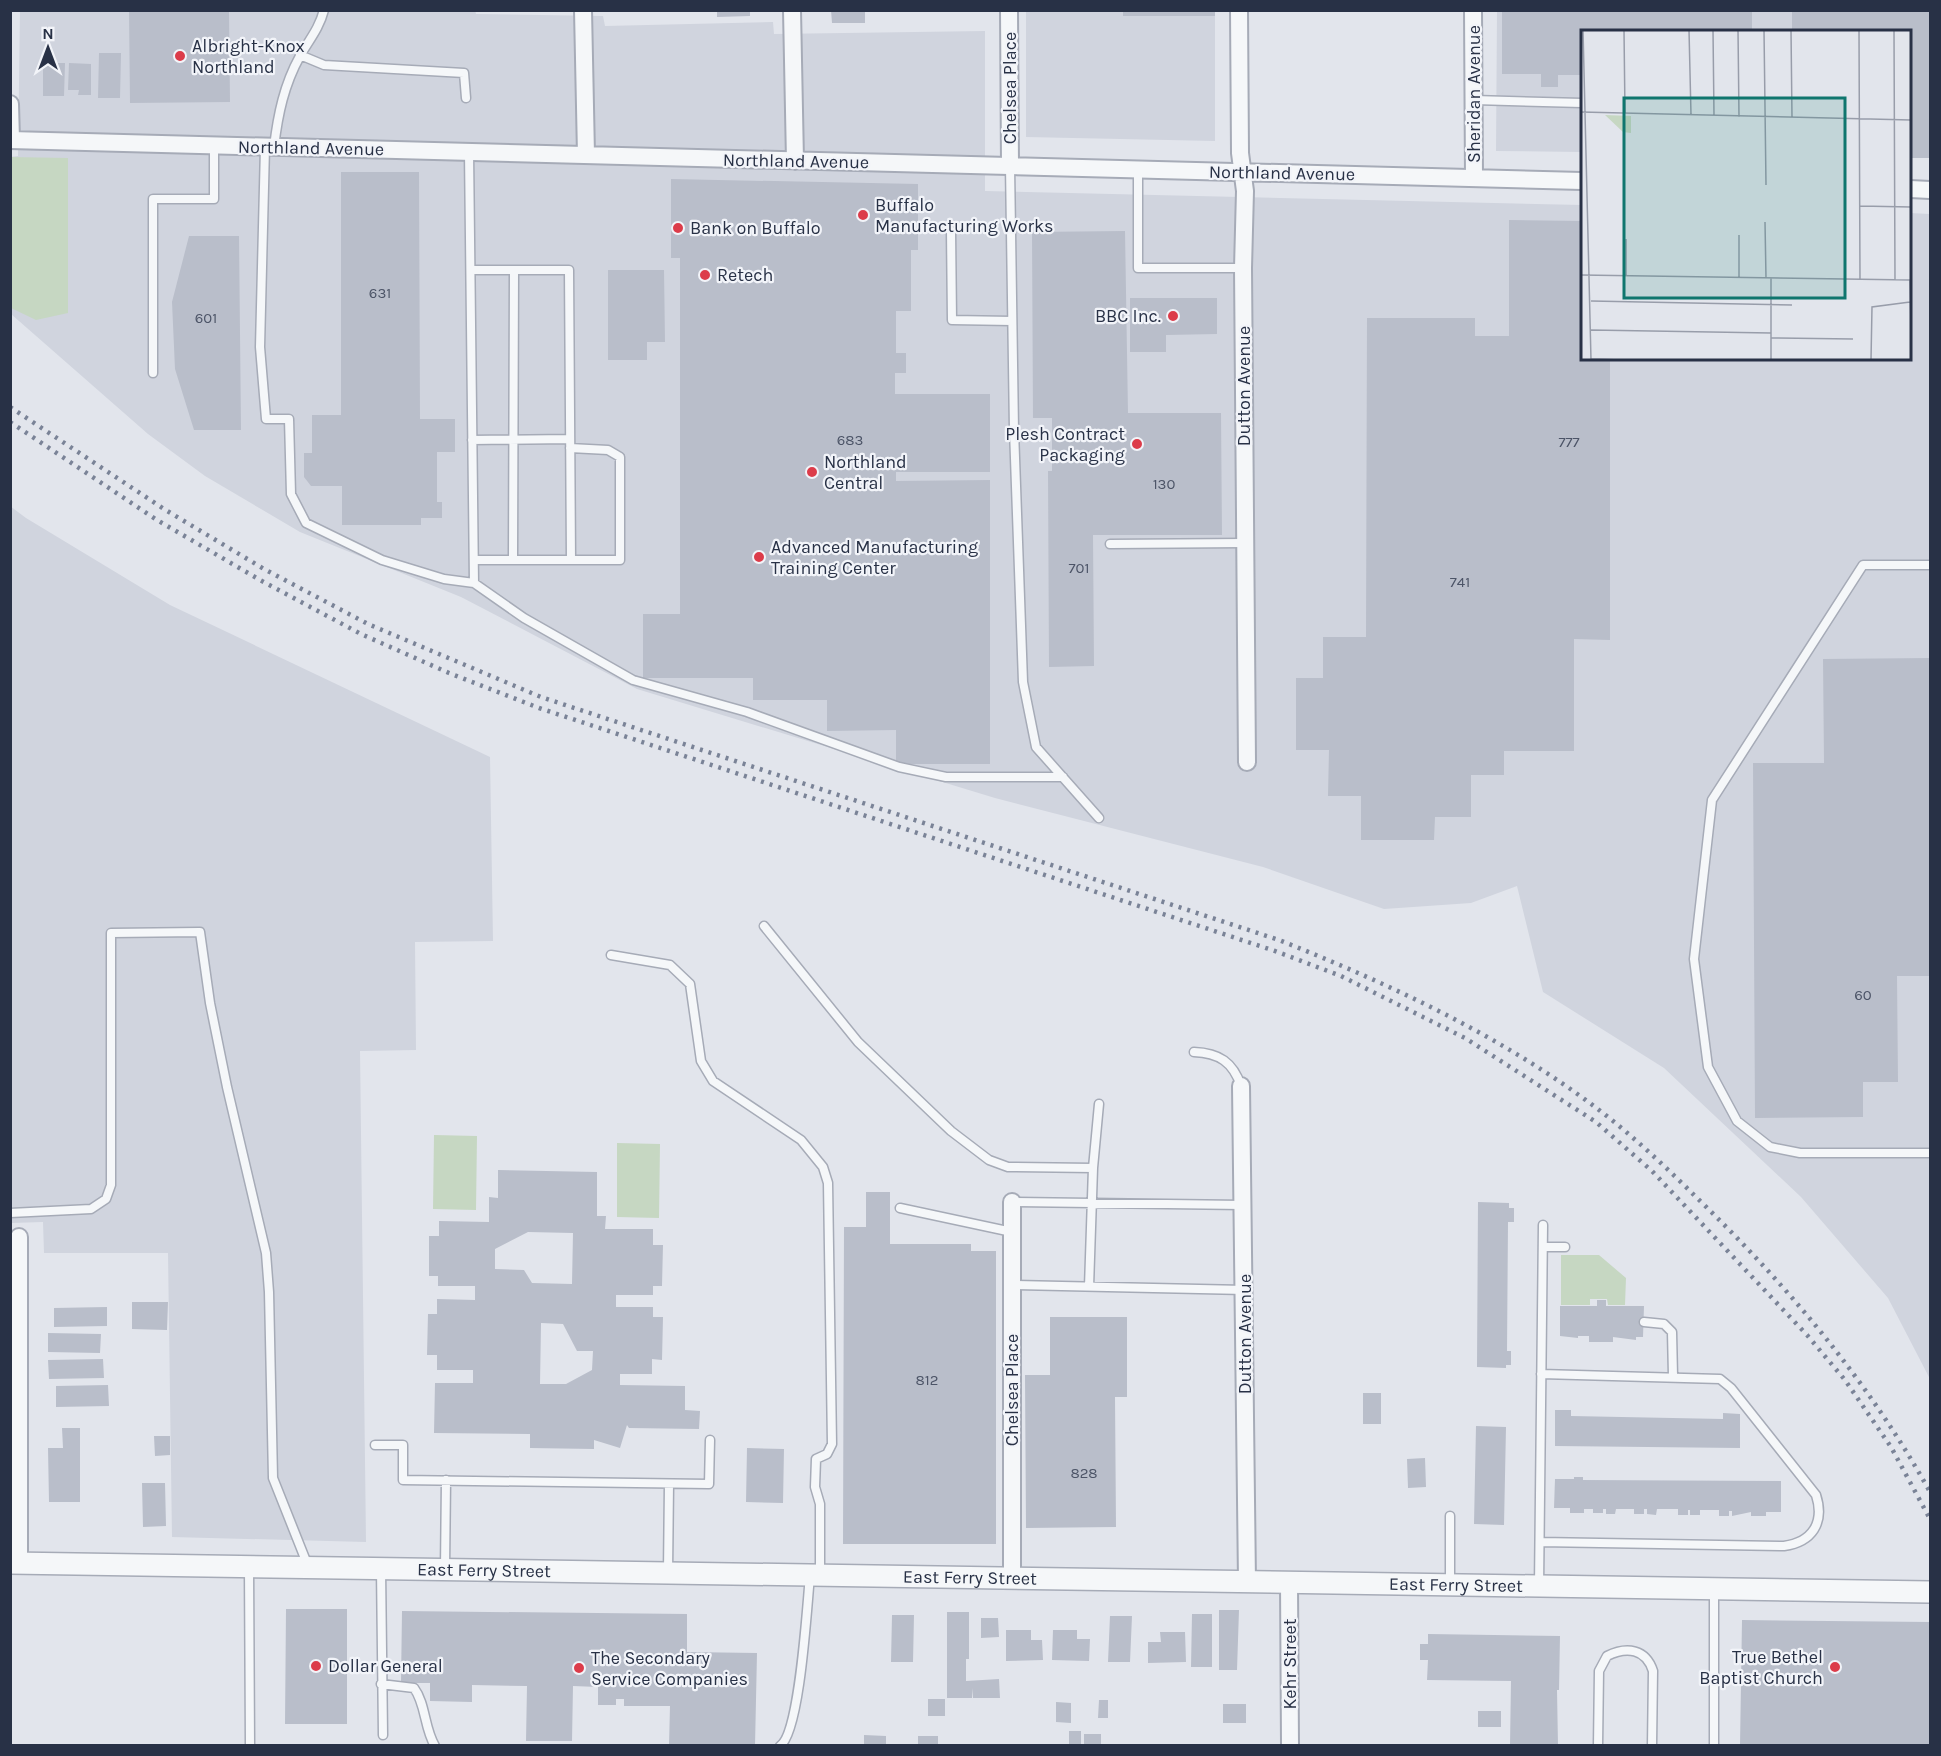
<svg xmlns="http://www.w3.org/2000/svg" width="1941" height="1756" viewBox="0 0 1941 1756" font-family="Karla,sans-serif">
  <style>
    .built { fill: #d0d4de }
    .green { fill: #c6d7c2 }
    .building { fill: #b9beca; fill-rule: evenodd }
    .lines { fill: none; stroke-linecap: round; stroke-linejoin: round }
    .service-casing { stroke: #a6abb7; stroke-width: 11 }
    .minor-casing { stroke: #a6abb7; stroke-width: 20 }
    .tertiary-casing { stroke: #a6abb7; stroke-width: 24 }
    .service { stroke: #f5f7f9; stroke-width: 8 }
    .minor { stroke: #f5f7f9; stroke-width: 16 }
    .tertiary { stroke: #f5f7f9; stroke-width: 21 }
    .rail { stroke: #7a8397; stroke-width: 4.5; stroke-dasharray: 3 6; stroke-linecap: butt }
    .poi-dot { fill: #dc3c4a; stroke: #f2f4f9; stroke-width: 2 }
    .labels { text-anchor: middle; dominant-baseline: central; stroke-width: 4.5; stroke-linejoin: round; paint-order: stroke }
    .number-label { font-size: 15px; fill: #4c5467 }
    .poi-label { font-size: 18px; fill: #283146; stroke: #f2f4f9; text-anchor: start }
    .street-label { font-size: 18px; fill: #283146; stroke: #f2f4f9 }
    .inset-road { fill: none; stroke: #989daa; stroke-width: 1.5 }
    .view { fill: #0f766e; fill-opacity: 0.15; stroke: #0f766e; stroke-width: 3 }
    .inset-edge { fill: none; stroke: #283146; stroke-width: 3 }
  </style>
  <rect width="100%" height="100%" fill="#e2e5ec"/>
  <path class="built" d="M475,10L476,14L603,16L605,26L773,22L774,34L985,31V191L1582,205V358H1910V213L1930,214V1379L1888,1298L1801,1197L1664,1068L1543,992L1517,886L1471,903L1384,909L1263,867L995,798L637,689L461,597L300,532L205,476L148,434L11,314L10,157L18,156L20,11Z
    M1026,11H1215V141L1026,137Z
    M1497,11H1930V158H1910V32H1582V152L1496,151Z
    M10,506L26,518L170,605L490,757L493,941L415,942L416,1050L360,1051L366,1542L172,1537L168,1253H44L43,1222L11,1223Z"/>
  <path class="green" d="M10,157L68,158V313L36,320L11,308Z
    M434,1135L477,1136L476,1210L433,1209Z
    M617,1143L660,1144L659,1218L617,1217Z
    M1561,1255H1599L1626,1278L1625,1305H1608L1607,1299H1590V1305H1561Z"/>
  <path class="building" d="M129,10H229L230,102L130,103Z
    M717,10H750V16L717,17Z
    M831,10H865V23H832Z
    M1123,10H1215V16H1123Z
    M1502,10H1752V32H1582V75H1558V87H1541V74H1502Z
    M1792,10H1930V158H1910V32H1792Z
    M99,53H121L120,98H98Z
    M43,63H65L64,96H43Z
    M69,63L91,64V95H78L79,90H68Z
    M341,172H419L420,419H455V452H437V502H442V518H421V525H342V486H311L304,477V453H312V415H341Z
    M671,179L918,184V250H911V311H896V353H906V373H895V394H990V472H896V481L990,480V764H896V730L827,731V700H753V678H643V614H680V258H671Z
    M1509,220L1582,221V358H1610V640L1574,639V751H1504V775H1471V817H1435L1434,840H1361V796H1328L1329,750H1296V678H1323V637H1366L1367,318H1475V336H1509Z
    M1125,231L1128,413H1221L1222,535H1093L1094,666L1049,667L1048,471H1052V418H1033L1032,232Z
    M189,236H239L241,430H194L175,369L172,302Z
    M608,270H664L665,342H647V360H608Z
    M1130,298H1217V334L1166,335V352H1130Z
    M1930,658V976H1897L1898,1082H1863V1117L1755,1118L1753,763H1824L1823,659Z
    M498,1170L597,1172V1216H606L605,1229H653V1245H663L662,1286H653V1295H616V1307H653V1317H663L662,1360L652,1359V1374H620V1385L685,1386V1410L700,1411L699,1429L629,1428L627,1425L620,1448L594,1440V1449L530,1448V1434L434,1433L435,1383H473V1370H437V1355H427L428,1314H437V1299L475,1300V1286H438V1276H429V1236H439V1221L489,1222V1197L498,1198ZM528,1232L573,1233L572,1284L532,1283L524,1270L495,1269V1249ZM541,1323L563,1324L577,1351H593L592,1370L566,1384H540Z
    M866,1192H890V1244H971V1251H996V1544H843L844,1227H866Z
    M1478,1202L1509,1203V1208H1514V1222H1508L1507,1351H1511V1365H1506V1368L1477,1367Z
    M1597,1300H1606V1306H1644L1643,1337H1636V1340L1613,1337V1342H1589V1336H1578V1338L1560,1336V1306H1597Z
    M132,1302H168L167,1330L132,1329Z
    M107,1307V1326L54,1327V1308Z
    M1050,1317H1127V1397H1115L1116,1527L1026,1528L1025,1375H1050Z
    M48,1333L101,1334L100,1353L48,1352Z
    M103,1359L104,1378L49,1379L48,1360Z
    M108,1385L109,1406L56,1407V1386Z
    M1363,1393H1381V1424H1363Z
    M1555,1410H1571V1416L1723,1419V1413L1740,1414V1448L1555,1446Z
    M1476,1426L1506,1427L1504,1525L1474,1524Z
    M62,1428H80V1502H49L48,1448H63Z
    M154,1436H170V1455L155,1456Z
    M747,1448L784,1449L783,1503L746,1502Z
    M1425,1458L1426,1487L1408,1488L1407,1459Z
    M1574,1477H1583V1480L1781,1481V1512H1766V1516H1751V1512L1732,1516V1511H1729V1516H1719V1510H1700V1515H1690V1510H1688V1515H1678V1509H1657L1656,1515L1647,1514V1509H1644V1514H1634V1509H1616L1615,1514H1606V1509H1603V1513H1593V1509H1584V1513H1570V1508H1554L1555,1479H1574Z
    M142,1483H165L166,1526L143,1527Z
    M286,1609H347V1724H285Z
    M1219,1610H1239L1237,1670H1219Z
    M402,1611L687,1614V1652L757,1653L755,1746H669L670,1706H624V1699H616V1705H598V1687L573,1686L572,1741H526L527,1686L472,1685V1702L430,1701V1683H401Z
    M947,1612H969V1659H966V1681L999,1679L1000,1698H973V1688L972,1698H947Z
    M1192,1614H1212V1667H1191Z
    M892,1615H914L913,1662H891Z
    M1110,1616H1132L1130,1662H1108Z
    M981,1618H998L999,1637L981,1638Z
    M1742,1620L1930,1622V1746H1740Z
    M1006,1630H1031V1640H1042L1043,1660L1006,1661Z
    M1053,1630H1077V1639H1090L1089,1661L1052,1660Z
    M1160,1632H1185L1186,1662L1148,1663V1642H1161Z
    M1428,1634L1560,1636L1559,1690H1557L1558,1746H1510L1511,1681L1427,1680L1428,1660H1420V1644H1428Z
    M928,1699H945V1716H928Z
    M1099,1700H1108V1718H1098Z
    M1056,1702L1071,1703V1723L1056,1722Z
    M1223,1704H1246V1723H1223Z
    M1478,1711H1501V1727H1478Z
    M1069,1731H1081V1746H1069Z
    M1084,1734H1101V1746H1084Z
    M864,1735L886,1736V1746H864Z
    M918,1736H938V1746H918Z"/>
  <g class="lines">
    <defs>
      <path id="service" d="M300,55L324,65L464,73L466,98
        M1474,100L1582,103
        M265,147L260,347L266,419H289L291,494L306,523L382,560L444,579L474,583
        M274,147C278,114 284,85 300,56C309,40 319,29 324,10
        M469,152L474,583L524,618L633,680L747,712L899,767L946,777H1063
        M1010,166L1014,430L1023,682L1036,747L1099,818
        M1138,169V268H1243
        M951,231L952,320L1012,321
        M471,270H569L571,560
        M153,373V199H214V145
        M472,440L570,439
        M1110,544L1245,543
        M474,560H620V457L608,450L570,448
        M513,560L514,270
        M1930,565H1863L1712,800L1694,959L1708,1067L1737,1121L1770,1147L1800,1153H1930
        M764,926L858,1042L951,1131L989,1160L1008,1167L1093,1168L1089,1287
        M611,955L670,965L690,984L701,1061L713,1081L801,1140L823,1167L828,1183L832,1444L827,1454L816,1459L815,1487L820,1504V1574
        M1194,1052C1219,1053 1233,1062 1241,1086
        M1093,1168L1099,1104
        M1012,1202L1243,1205
        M900,1208L1012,1232
        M10,1213L91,1209L106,1199L111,1185V933L200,932L210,1003L227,1087L266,1253L269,1292L273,1478L308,1566
        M1543,1247H1565
        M1012,1285L1245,1290
        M1644,1322L1664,1324L1672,1332L1673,1376
        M375,1445H403V1480L709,1484L710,1440
        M1540,1542L1784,1546C1812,1542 1825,1523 1816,1495L1731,1388L1720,1379L1541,1374
        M249,1568L250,1746
        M381,1569L383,1735
        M445,1569L446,1480
        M668,1572L669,1484
        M1450,1585V1516
        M1539,1586L1543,1225
        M381,1684L414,1688C426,1704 424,1728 435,1746
        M780,1746C800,1733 807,1605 810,1576
        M1598,1746L1599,1671L1607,1656C1627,1646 1646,1649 1653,1671L1652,1746
        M1714,1746V1590"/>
      <path id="minor" d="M583,10L586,155
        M792,10L795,161
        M1009,10L1010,166
        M1239,10L1240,153L1245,191L1243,268L1247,762
        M1473,10L1474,178
        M10,104L11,140
        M10,140L1582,181
        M1910,189L1930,190
        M1241,1086L1247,1582
        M1012,1202V1579
        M19,1237V1563
        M1289,1583L1290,1746"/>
      <g id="tertiary">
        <path id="s1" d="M10,1563L1930,1592"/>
      </g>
    </defs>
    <use href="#service" class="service-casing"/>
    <use href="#minor" class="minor-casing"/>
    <use href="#tertiary" class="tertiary-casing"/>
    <use href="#service" class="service"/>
    <use href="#minor" class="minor"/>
    <use href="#tertiary" class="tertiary"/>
    <path class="rail" d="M10,407L164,509L264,569L368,624L541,697L1279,940C1392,985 1506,1038 1603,1113C1636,1139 1667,1168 1697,1198C1787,1285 1869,1382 1930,1492
      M10,422L157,520L260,580L361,634L449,673L539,708L1275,951L1341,976L1465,1038L1596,1122L1652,1171L1807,1335L1845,1380L1891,1447L1930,1519"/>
  </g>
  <g class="poi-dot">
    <circle cx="180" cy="56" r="6"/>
    <circle cx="863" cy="215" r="6"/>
    <circle cx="678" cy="228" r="6"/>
    <circle cx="705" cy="275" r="6"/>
    <circle cx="1173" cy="316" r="6"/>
    <circle cx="1137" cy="444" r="6"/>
    <circle cx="812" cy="472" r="6"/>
    <circle cx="759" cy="557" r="6"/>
    <circle cx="316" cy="1666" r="6"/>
    <circle cx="1835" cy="1667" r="6"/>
    <circle cx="579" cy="1668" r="6"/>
  </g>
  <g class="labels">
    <g class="number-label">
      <text x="380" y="293">631</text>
      <text x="206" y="318">601</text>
      <text x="850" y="440">683</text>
      <text x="1569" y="442">777</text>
      <text x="1164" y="484">130</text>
      <text x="1079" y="568">701</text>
      <text x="1460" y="582">741</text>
      <text x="1863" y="995">60</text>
      <text x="927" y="1380">812</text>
      <text x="1084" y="1473">828</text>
    </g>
    <g class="poi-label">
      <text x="192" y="46">Albright-Knox<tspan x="192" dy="21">Northland</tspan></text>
      <text x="875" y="205">Buffalo<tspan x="875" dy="21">Manufacturing Works</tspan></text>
      <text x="690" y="228">Bank on Buffalo</text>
      <text x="717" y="275">Retech</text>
      <text x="1161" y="316" text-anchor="end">BBC Inc.</text>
      <text x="1125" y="434" text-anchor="end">Plesh Contract<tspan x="1125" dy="21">Packaging</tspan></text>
      <text x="824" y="462">Northland<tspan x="824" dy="21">Central</tspan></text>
      <text x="771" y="547">Advanced Manufacturing<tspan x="771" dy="21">Training Center</tspan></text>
      <text x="1823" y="1657" text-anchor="end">True Bethel<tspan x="1823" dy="21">Baptist Church</tspan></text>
      <text x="591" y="1658">The Secondary<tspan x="591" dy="21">Service Companies</tspan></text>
      <text x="328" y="1666">Dollar General</text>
    </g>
    <g class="street-label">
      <text transform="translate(1010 88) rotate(-90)">Chelsea Place</text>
      <text transform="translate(1474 94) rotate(-90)">Sheridan Avenue</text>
      <text transform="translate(311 148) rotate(1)">Northland Avenue</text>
      <text transform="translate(796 161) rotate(1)">Northland Avenue</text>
      <text transform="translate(1282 173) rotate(1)">Northland Avenue</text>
      <text transform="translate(1244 386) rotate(-90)">Dutton Avenue</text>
      <text transform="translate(1245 1334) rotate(-90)">Dutton Avenue</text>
      <text transform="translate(1012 1390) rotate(-90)">Chelsea Place</text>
      <text stroke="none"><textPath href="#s1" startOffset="474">East Ferry Street</textPath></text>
      <text stroke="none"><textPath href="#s1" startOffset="960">East Ferry Street</textPath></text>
      <text stroke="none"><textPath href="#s1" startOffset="1446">East Ferry Street</textPath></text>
      <text transform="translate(1290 1664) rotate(-90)">Kehr Street</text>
    </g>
  </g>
  <g transform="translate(1581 30)">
    <rect width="330" height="330" fill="#e2e5ec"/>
    <path d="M24,85L50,86V103L42,102Z" fill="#c6d7c2"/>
    <path class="inset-road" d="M2,0L10,330M43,0L44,84M108,0L110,85M132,0L133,86M157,0L158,87M183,0L185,155M210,0L211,88M278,0L279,250M313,0L314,250M0,82L330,90M279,176L330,177M184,192L185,248M158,205V248M45,209V246M0,245L330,250M190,248V330M329,250L330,296M10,271L211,275M10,300L190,303M190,308L272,309M10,329L41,330M290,330L291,277L329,272"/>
    <path class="view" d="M43,68H264V268H43Z"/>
    <rect width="330" height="330" class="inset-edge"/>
  </g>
  <rect width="1941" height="1756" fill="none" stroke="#283146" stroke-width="24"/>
  <g transform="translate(48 48)" stroke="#f2f4f9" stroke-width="4.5" paint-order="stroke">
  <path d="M0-4.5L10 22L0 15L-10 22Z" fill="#283146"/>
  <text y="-9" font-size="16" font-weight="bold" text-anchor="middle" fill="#283146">N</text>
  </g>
</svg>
